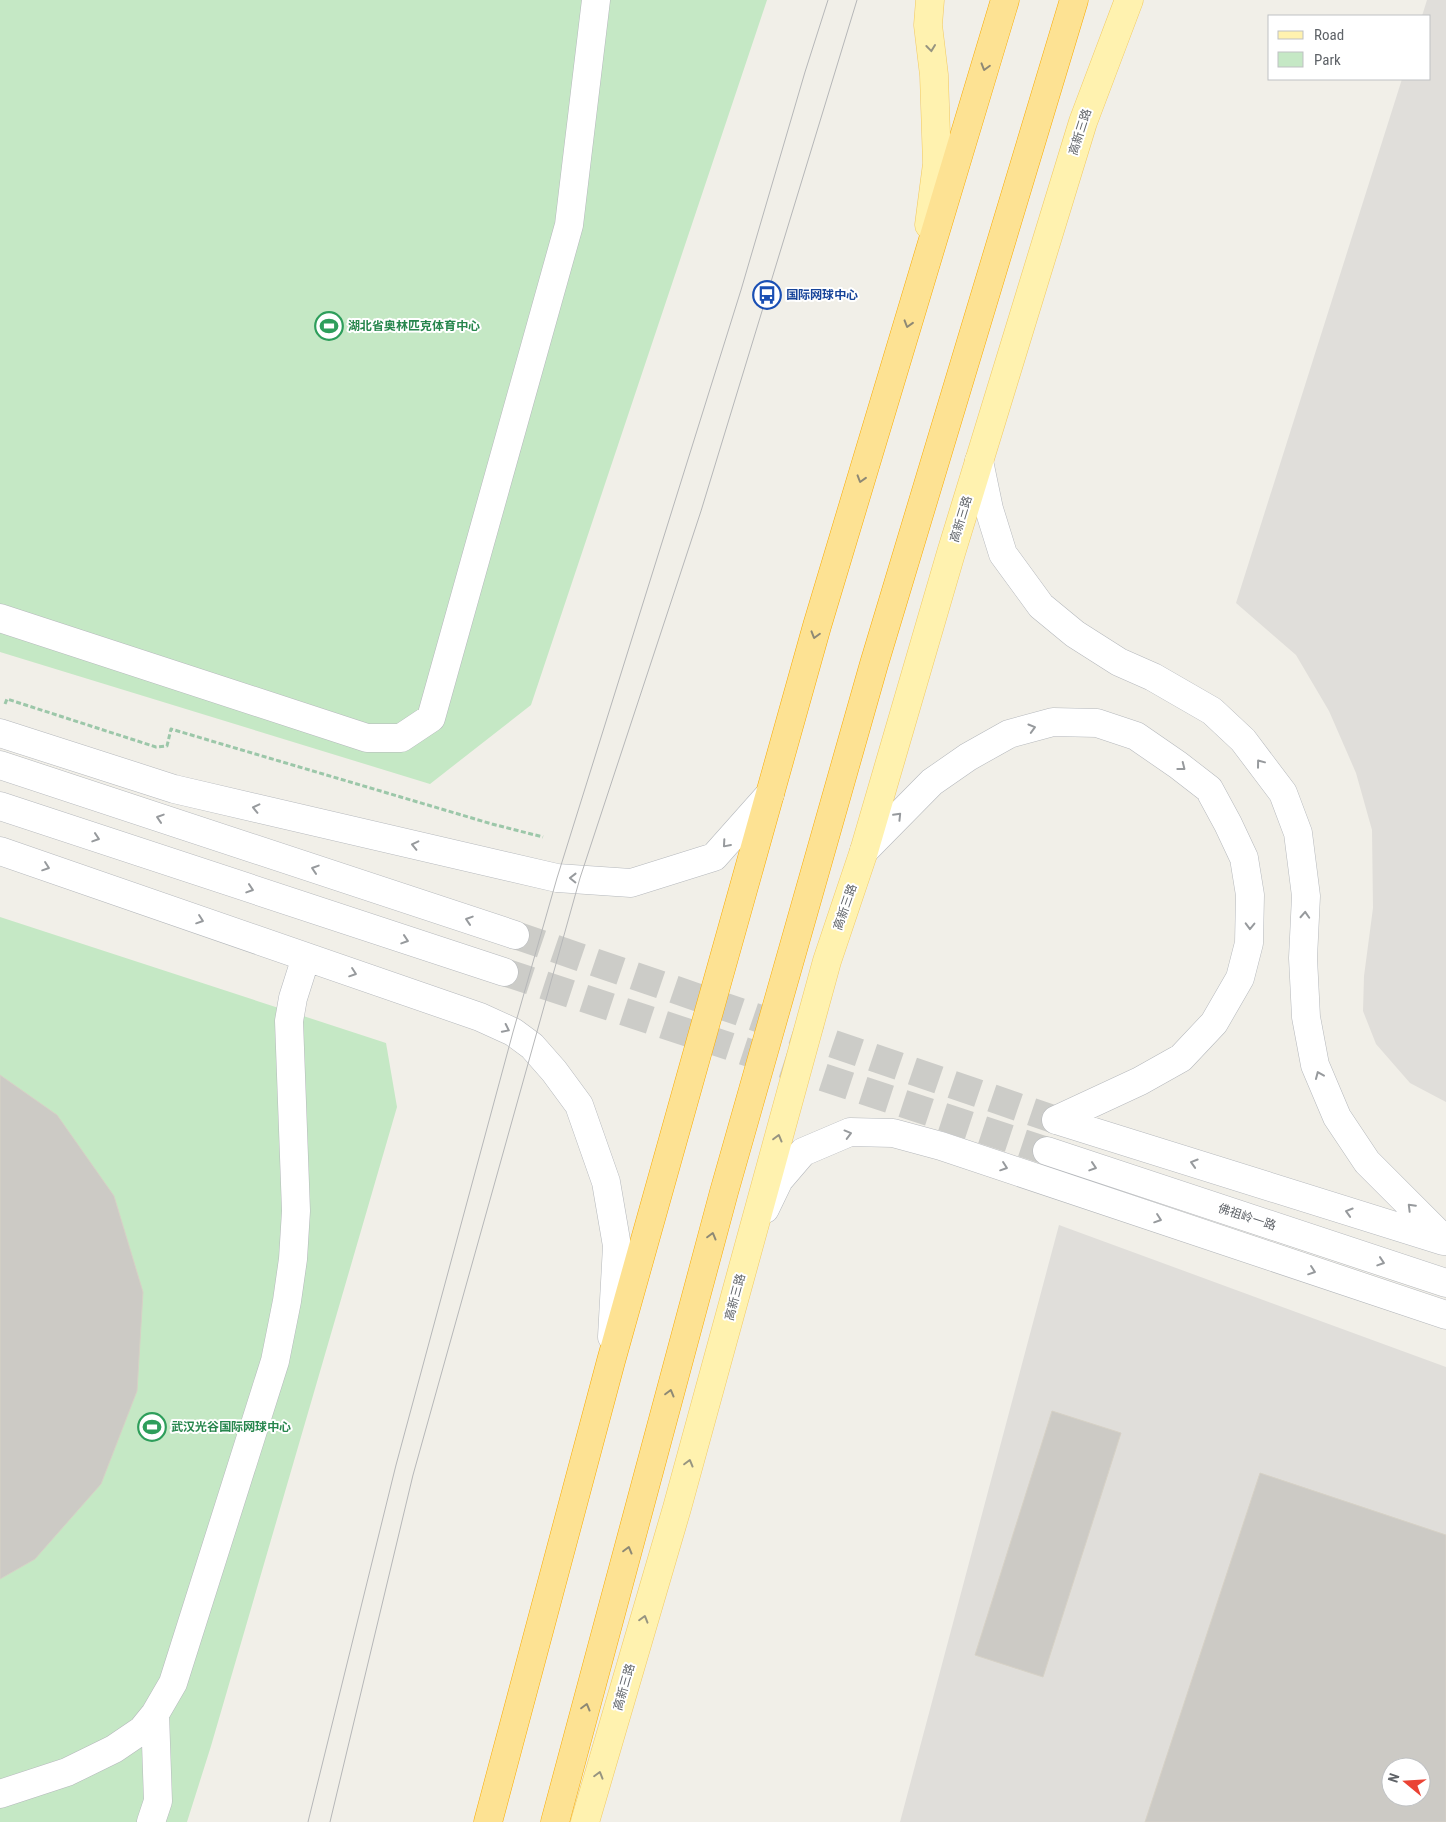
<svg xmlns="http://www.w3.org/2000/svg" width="1446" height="1822" viewBox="0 0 1446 1822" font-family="'Roboto Condensed','Noto Sans SC',sans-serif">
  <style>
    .industrial { fill: #e0deda; fill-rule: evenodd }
    .green { fill: #c5e8c5 }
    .building { fill: #cccac5; stroke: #d6d1c6; fill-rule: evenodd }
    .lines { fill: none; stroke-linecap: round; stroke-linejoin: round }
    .minor-tunnel { stroke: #ccccc8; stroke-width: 28; stroke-dasharray: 28 14; stroke-linecap: butt }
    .minor-casing { stroke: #b5b8bc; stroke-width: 29 }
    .major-casing { stroke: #f2c960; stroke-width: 29 }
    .highway-casing { stroke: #f9ab00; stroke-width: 29 }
    .path { stroke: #9cc7a9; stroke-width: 3; stroke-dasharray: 5 2.5; stroke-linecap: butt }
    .minor { stroke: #fff; stroke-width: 28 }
    .major { stroke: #fff2af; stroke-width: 28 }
    .highway { stroke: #fde293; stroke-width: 28 }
    .tram { stroke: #b6b7b8; stroke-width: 1 }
    .oneway { stroke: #979581 }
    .oneway2 { stroke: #8e8975 }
    .oneway3 { stroke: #979a9d }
    .labels { text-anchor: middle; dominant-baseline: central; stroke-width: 4; stroke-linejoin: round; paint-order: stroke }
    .street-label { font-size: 12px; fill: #5f6368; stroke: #fff }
    .transit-label { font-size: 12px; font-weight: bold; fill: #164399; stroke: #fff; text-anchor: start }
    .leisure-label { font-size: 12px; font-weight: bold; fill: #27864d; stroke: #fff; text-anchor: start }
  </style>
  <rect width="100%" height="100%" fill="#f1efe8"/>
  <path class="industrial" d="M1427,0H1446V1102L1410,1083L1376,1044L1363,1011L1364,976L1373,908L1372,830L1356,773L1329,711L1296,655L1236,603L1402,79H1430V16H1422Z
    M1059,1225L1446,1367V1822H900ZM1391,1767H1421V1797H1391Z"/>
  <path class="green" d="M0,0H767L531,705L430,784L0,652Z
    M0,917L386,1043L397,1107L211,1746L187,1822H0Z"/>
  <path class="building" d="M0,1075L57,1115L114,1196L143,1292L137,1391L101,1484L35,1559L0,1579Z
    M1052,1411L1121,1433L1043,1677L975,1655Z
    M1260,1473L1446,1535V1822H1145ZM1391,1767H1421V1797H1391Z"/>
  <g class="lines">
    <path class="minor-tunnel" d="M515,935L1056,1120
      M504,972L1047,1151"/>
    <defs>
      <path id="minor" d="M979,461L989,509L1003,554L1041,606L1075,634L1119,662L1153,677L1212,711L1243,740L1283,793L1298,833L1306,896L1303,958L1306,1017L1315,1065L1337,1117L1367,1162L1446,1241
        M0,618L367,738H401L431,718L569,225L596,0
        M0,733L174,789L557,878L631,883L714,857L770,794
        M0,765L515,935
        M0,806L504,972
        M0,851L480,1017L513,1032L532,1046L554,1071L579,1105L606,1182L617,1246L612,1337
        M864,851L932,782L968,757L1009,734L1053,722L1097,723L1136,736L1178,765L1209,789L1228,824L1244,858L1250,895L1249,943L1240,978L1214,1023L1181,1058L1140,1081L1056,1120
        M1056,1120L1443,1241
        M1047,1151L1446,1283
        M765,1209L779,1180L803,1152L850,1132L893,1133L941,1146L1446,1315
        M0,1794L67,1772L114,1749L142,1730L155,1714L173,1683L275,1361L287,1301L293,1259L296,1211L289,1021L293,998L306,957
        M151,1822L158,1801L155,1714"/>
      <path id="major" d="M929,225L937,164L934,75L928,25L930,0
        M585,1822L677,1508L827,961L864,851L951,553L1083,122L1129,0"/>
      <path id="highway" d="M488,1822L611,1361L817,626L1005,0
        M555,1822L724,1192L874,664L1074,0"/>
    </defs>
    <use href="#minor" class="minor-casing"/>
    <use href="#major" class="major-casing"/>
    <use href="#highway" class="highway-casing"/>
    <path class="path" d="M5,704L7,699L156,747L167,746L171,729L492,824L543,837"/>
    <use href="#minor" class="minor"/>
    <use href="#major" class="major"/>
    <use href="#highway" class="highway"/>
    <path class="tram" d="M308,1822L396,1465L513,1032L557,878L741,290L805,72L828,0
      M330,1822L413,1475L580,878L701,511L857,0"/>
  </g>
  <defs><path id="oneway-chevron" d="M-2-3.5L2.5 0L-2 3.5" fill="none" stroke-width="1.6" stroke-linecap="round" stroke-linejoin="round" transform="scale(1.25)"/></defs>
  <g class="oneway">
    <use href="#oneway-chevron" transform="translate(931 48) rotate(83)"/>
    <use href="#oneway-chevron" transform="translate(778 1138) rotate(-75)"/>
    <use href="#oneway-chevron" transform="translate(689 1463) rotate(-75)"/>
    <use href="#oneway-chevron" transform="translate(644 1619) rotate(-74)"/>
    <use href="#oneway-chevron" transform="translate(599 1775) rotate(-74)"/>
  </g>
  <g class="oneway2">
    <use href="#oneway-chevron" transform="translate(985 67) rotate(106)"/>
    <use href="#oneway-chevron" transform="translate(908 324) rotate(107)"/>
    <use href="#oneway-chevron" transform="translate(861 479) rotate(107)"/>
    <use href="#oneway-chevron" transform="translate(815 635) rotate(106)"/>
    <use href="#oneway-chevron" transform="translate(712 1236) rotate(-75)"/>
    <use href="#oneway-chevron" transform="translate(670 1393) rotate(-75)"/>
    <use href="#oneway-chevron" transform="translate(628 1550) rotate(-75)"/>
    <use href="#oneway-chevron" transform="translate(586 1707) rotate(-75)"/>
  </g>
  <g class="oneway3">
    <use href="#oneway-chevron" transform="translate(1032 728) rotate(-16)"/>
    <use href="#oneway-chevron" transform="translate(1260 763) rotate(-127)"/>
    <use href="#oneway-chevron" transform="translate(1182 767) rotate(38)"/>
    <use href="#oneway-chevron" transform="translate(256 808) rotate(-167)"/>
    <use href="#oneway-chevron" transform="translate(898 816) rotate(-46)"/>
    <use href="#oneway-chevron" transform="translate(160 818) rotate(-162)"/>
    <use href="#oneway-chevron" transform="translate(96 838) rotate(18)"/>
    <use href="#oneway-chevron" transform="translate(726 844) rotate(131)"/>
    <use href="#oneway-chevron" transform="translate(415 845) rotate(-167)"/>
    <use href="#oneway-chevron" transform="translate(46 867) rotate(19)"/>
    <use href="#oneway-chevron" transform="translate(315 869) rotate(-162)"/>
    <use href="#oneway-chevron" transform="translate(573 878) rotate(-179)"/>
    <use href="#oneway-chevron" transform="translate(250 889) rotate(18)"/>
    <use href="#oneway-chevron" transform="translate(1305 915) rotate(-87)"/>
    <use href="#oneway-chevron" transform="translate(200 920) rotate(19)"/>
    <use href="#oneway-chevron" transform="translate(469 920) rotate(-162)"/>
    <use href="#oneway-chevron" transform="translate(1250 926) rotate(91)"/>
    <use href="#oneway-chevron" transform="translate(405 940) rotate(18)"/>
    <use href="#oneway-chevron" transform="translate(353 973) rotate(19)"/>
    <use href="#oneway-chevron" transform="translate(506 1029) rotate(26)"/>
    <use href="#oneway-chevron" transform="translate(1319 1075) rotate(-113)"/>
    <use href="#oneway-chevron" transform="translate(848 1134) rotate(-15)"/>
    <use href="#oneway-chevron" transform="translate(1194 1163) rotate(-163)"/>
    <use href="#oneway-chevron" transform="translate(1004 1167) rotate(19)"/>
    <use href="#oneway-chevron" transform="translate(1093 1167) rotate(18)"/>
    <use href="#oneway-chevron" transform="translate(1411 1207) rotate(-135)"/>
    <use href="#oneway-chevron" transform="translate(1349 1212) rotate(-163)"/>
    <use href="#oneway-chevron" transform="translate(1158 1219) rotate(19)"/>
    <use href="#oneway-chevron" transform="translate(1381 1262) rotate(18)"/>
    <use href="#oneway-chevron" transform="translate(1312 1271) rotate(19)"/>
  </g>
  <defs>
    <symbol id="bus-ring" viewBox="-11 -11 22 22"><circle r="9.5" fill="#fff" stroke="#1a4fb4" stroke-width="1.5"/><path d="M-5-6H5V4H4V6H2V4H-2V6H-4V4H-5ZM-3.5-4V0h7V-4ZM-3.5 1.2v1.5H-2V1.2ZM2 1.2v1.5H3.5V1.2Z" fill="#1a4fb4"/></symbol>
    <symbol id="stadium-ring" viewBox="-11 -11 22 22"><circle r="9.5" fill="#fff" stroke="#2e9e5b" stroke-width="1.5"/><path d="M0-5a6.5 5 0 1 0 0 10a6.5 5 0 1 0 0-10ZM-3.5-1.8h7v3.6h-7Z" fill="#2e9e5b"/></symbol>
  </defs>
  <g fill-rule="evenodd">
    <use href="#bus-ring" x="751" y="279" width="32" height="32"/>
    <use href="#stadium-ring" x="313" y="310" width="32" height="32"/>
    <use href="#stadium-ring" x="136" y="1411" width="32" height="32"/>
  </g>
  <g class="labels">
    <g class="street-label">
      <text transform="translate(1080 132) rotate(-72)">高新三路</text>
      <text transform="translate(961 519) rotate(-73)">高新三路</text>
      <text transform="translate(845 907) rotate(-71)">高新三路</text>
      <text transform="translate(1247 1217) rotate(18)">佛祖岭一路</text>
      <text transform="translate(735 1297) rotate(-75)">高新三路</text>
      <text transform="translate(624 1687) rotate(-74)">高新三路</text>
    </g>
    <g class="transit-label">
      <text x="786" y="295">国际网球中心</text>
    </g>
    <g class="leisure-label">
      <text x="348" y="326">湖北省奥林匹克体育中心</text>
      <text x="171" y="1427">武汉光谷国际网球中心</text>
    </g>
  </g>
  <rect x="1268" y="15" width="162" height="65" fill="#ffffff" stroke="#bfc1c3"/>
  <rect x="1278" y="31" width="25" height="8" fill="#fff2af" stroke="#bfc1c3"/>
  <text x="1314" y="40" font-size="15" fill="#5f6368">Road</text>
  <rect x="1278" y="52" width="25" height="15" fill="#c5e8c5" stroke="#bfc1c3"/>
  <text x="1314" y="65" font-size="15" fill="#5f6368">Park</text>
  <g transform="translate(1406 1782) rotate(288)"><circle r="24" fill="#ffffff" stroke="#bfc1c3"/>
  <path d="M0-4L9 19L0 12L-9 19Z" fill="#ea4335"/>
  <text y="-8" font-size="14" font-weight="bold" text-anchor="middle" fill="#5f6368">N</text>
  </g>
</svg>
